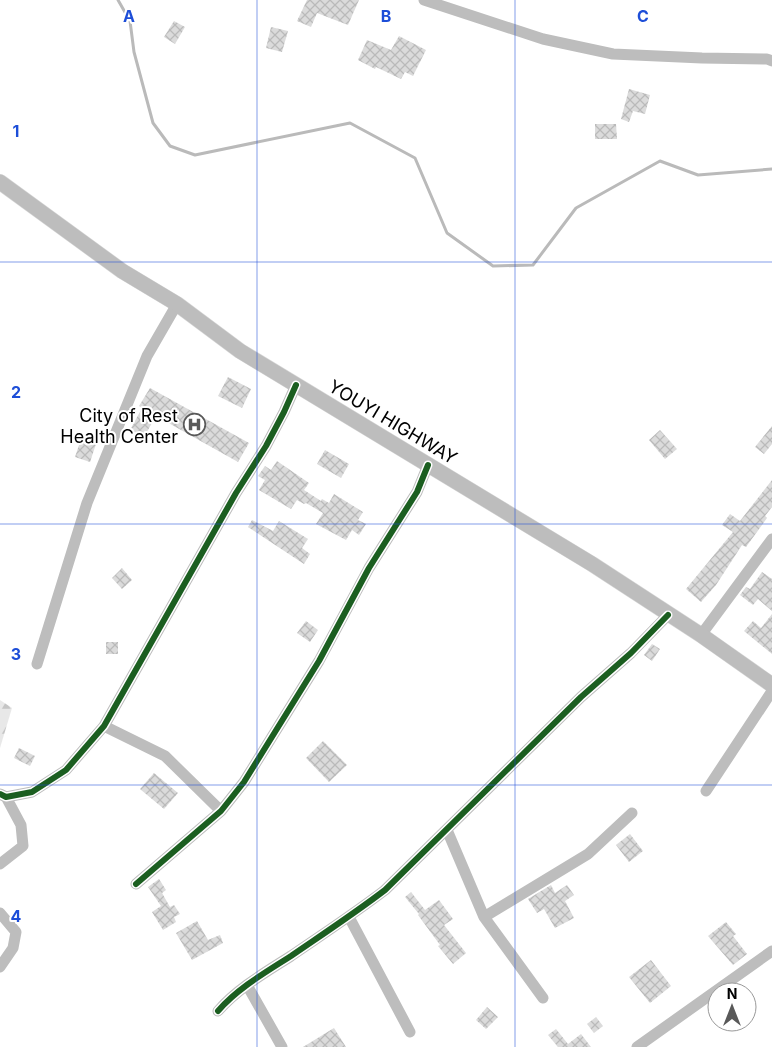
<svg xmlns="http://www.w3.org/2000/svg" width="772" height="1047" viewBox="0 0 772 1047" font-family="Inter,sans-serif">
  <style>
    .forest { fill: url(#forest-firs) }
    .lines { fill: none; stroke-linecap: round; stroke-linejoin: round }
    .stream { stroke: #bababa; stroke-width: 3 }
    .building { fill: url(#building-cross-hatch) }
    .major-casing { stroke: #dbdbdb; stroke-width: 16 }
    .minor { stroke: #bdbdbd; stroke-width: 11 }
    .major { stroke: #bdbdbd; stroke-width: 15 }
    .cycleway-casing { stroke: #fff; stroke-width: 9 }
    .cycleway { stroke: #1b5e20; stroke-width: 6 }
    .grid { fill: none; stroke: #1d4ed8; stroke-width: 1; stroke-opacity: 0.55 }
    .labels { text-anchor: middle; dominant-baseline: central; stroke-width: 4; stroke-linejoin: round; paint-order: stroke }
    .poi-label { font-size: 18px; fill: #000; stroke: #fff; text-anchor: end }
    .street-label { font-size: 18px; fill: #000; stroke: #fff }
    .grid-label { font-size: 16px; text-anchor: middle; font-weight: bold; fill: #1d4ed8; stroke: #fff; stroke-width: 4; stroke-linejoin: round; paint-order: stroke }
  </style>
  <defs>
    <pattern id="forest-firs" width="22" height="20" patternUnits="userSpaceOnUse" patternTransform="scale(1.25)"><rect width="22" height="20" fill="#e8e8e8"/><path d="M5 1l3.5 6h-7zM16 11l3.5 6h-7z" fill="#c5c5c5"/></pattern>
    <pattern id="building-cross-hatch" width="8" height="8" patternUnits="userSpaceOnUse" patternTransform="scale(1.25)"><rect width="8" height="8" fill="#dbdbdb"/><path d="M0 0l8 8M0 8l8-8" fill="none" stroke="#bababa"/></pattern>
  </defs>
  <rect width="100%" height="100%" fill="#fff"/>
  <path class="forest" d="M0,700L12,708L0,748Z"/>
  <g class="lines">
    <path class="stream" d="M118,0L130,21L134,52L153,123L170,146L195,155L350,123L415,158L447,233L493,266L533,265L576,208L660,161L698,175L772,169"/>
  </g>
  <path class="building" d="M307,0H359L348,25L317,13L311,27L297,21Z
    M174,21L185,27L175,44L164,37Z
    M271,27L288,31L282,52L266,48Z
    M399,36L426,50L413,76L405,72L401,79L376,67L375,69L358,60L367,40L391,50Z
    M629,89L650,95L645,114L633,111L629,122L621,119Z
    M595,124H616L617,139H595Z
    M228,377L251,389L242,408L218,396Z
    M150,388L249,443L238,462L156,416L144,437L130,430L142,408L139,406Z
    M772,426V444L764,454L755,447Z
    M660,430L677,449L665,459L649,440Z
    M82,436L97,441L90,462L75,457Z
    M325,450L349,464L341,478L317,464Z
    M277,461L309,483L304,490L321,501L322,499L329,503L334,494L363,512L358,520L366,524L359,535L352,530L346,540L316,524L323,513L306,503L304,504L297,500L291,509L259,490L265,480L258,476L265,466L271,470Z
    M772,480V507L765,516L767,518L746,547L742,545L716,585L701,602L686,589L733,532L722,525L730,514L740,521Z
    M252,520L273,531L279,521L308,539L302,548L310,554L304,564L248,527Z
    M122,568L132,580L122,589L112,578Z
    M762,572L772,579V611L758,599L753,605L740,595L746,587L750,589Z
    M772,614V654L744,631L753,621L761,628Z
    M306,621L318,630L310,642L297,633Z
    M106,642H118V654H106Z
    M652,644L660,649L652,661L644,655Z
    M323,741L347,765L329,782L306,758Z
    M19,748L35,756L30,766L14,758Z
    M154,773L178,793L164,809L140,789Z
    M630,834L643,851L629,862L616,845Z
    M159,879L166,890L162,893L170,907L174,905L180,914L174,917L176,922L163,930L152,912L161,906L148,887Z
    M551,885L555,893L567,885L574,895L565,901L574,918L555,928L544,909L537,913L528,899Z
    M411,892L425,910L439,900L453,919L444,925L466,953L453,964L438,946L440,945L418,915L419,914L405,897Z
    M197,921L208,940L220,935L223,943L192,960L176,933Z
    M726,922L736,934L733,936L747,954L733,965L708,936Z
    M651,960L671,986L650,1003L629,977Z
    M487,1007L498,1017L486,1029L476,1020Z
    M596,1017L603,1026L594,1033L587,1024Z
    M334,1028L346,1047H303Z
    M556,1029L568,1044L581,1034L591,1047H558L548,1035Z"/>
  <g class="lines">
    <defs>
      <path id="major" d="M0,182L122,271L177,304L240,351L592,564L701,635L772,685"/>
    </defs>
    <use href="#major" class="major-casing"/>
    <path class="minor" d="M424,0L543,39L613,54L702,58L767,59L772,61
      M701,635L772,539
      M37,664L87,503L147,356L177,304
      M104,726L165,756L221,811
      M706,791L772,691
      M0,794L6,797L32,792L66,770L104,726L236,493L266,446L284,412L296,385
      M447,830L484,917L543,998
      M0,864L23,846L21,825L6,797
      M136,884L221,811L244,782L319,661L369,568L417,492L428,465
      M0,913L16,932L13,948L0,967
      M349,917L410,1032
      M484,917L588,854L632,813
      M247,985L282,1047
      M218,1011C238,988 266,972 291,956C323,934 355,913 385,890L581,697L631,653L668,615
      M637,1047L772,951"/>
    <use href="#major" class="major"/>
    <defs>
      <path id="cycleway" d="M0,794L6,797L32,792L66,770L104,726L236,493L266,446L284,412L296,385
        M136,884L221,811L244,782L319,661L369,568L417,492L428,465
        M218,1011C238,988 266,972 291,956C323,934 355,913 385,890L581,697L631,653L668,615"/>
    </defs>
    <use href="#cycleway" class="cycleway-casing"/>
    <use href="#cycleway" class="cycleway"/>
  </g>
  <path class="grid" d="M257,0V1047M515,0V1047M0,262H772M0,524H772M0,785H772"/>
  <defs>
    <symbol id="hospital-ring" viewBox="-11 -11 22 22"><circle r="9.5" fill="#fff" stroke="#595959" stroke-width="1.5"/><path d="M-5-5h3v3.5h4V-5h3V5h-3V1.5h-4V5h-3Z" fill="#595959"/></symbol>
  </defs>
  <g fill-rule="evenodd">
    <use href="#hospital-ring" x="182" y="412" width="25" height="25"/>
  </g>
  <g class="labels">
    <g class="poi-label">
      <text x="178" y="415">City of Rest<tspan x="178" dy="21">Health Center</tspan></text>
    </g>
    <g class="street-label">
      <text transform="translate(393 422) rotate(31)">YOUYI HIGHWAY</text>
    </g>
  </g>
  <g class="grid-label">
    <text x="129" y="22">A</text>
    <text x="386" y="22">B</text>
    <text x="643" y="22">C</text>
    <text x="16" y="137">1</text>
    <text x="16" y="398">2</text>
    <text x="16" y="660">3</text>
    <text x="16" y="922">4</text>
  </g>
  <g transform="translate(732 1007)"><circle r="24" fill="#ffffff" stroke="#999999"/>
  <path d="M0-4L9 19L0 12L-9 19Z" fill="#595959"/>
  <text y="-8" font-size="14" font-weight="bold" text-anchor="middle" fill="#000000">N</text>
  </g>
</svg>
